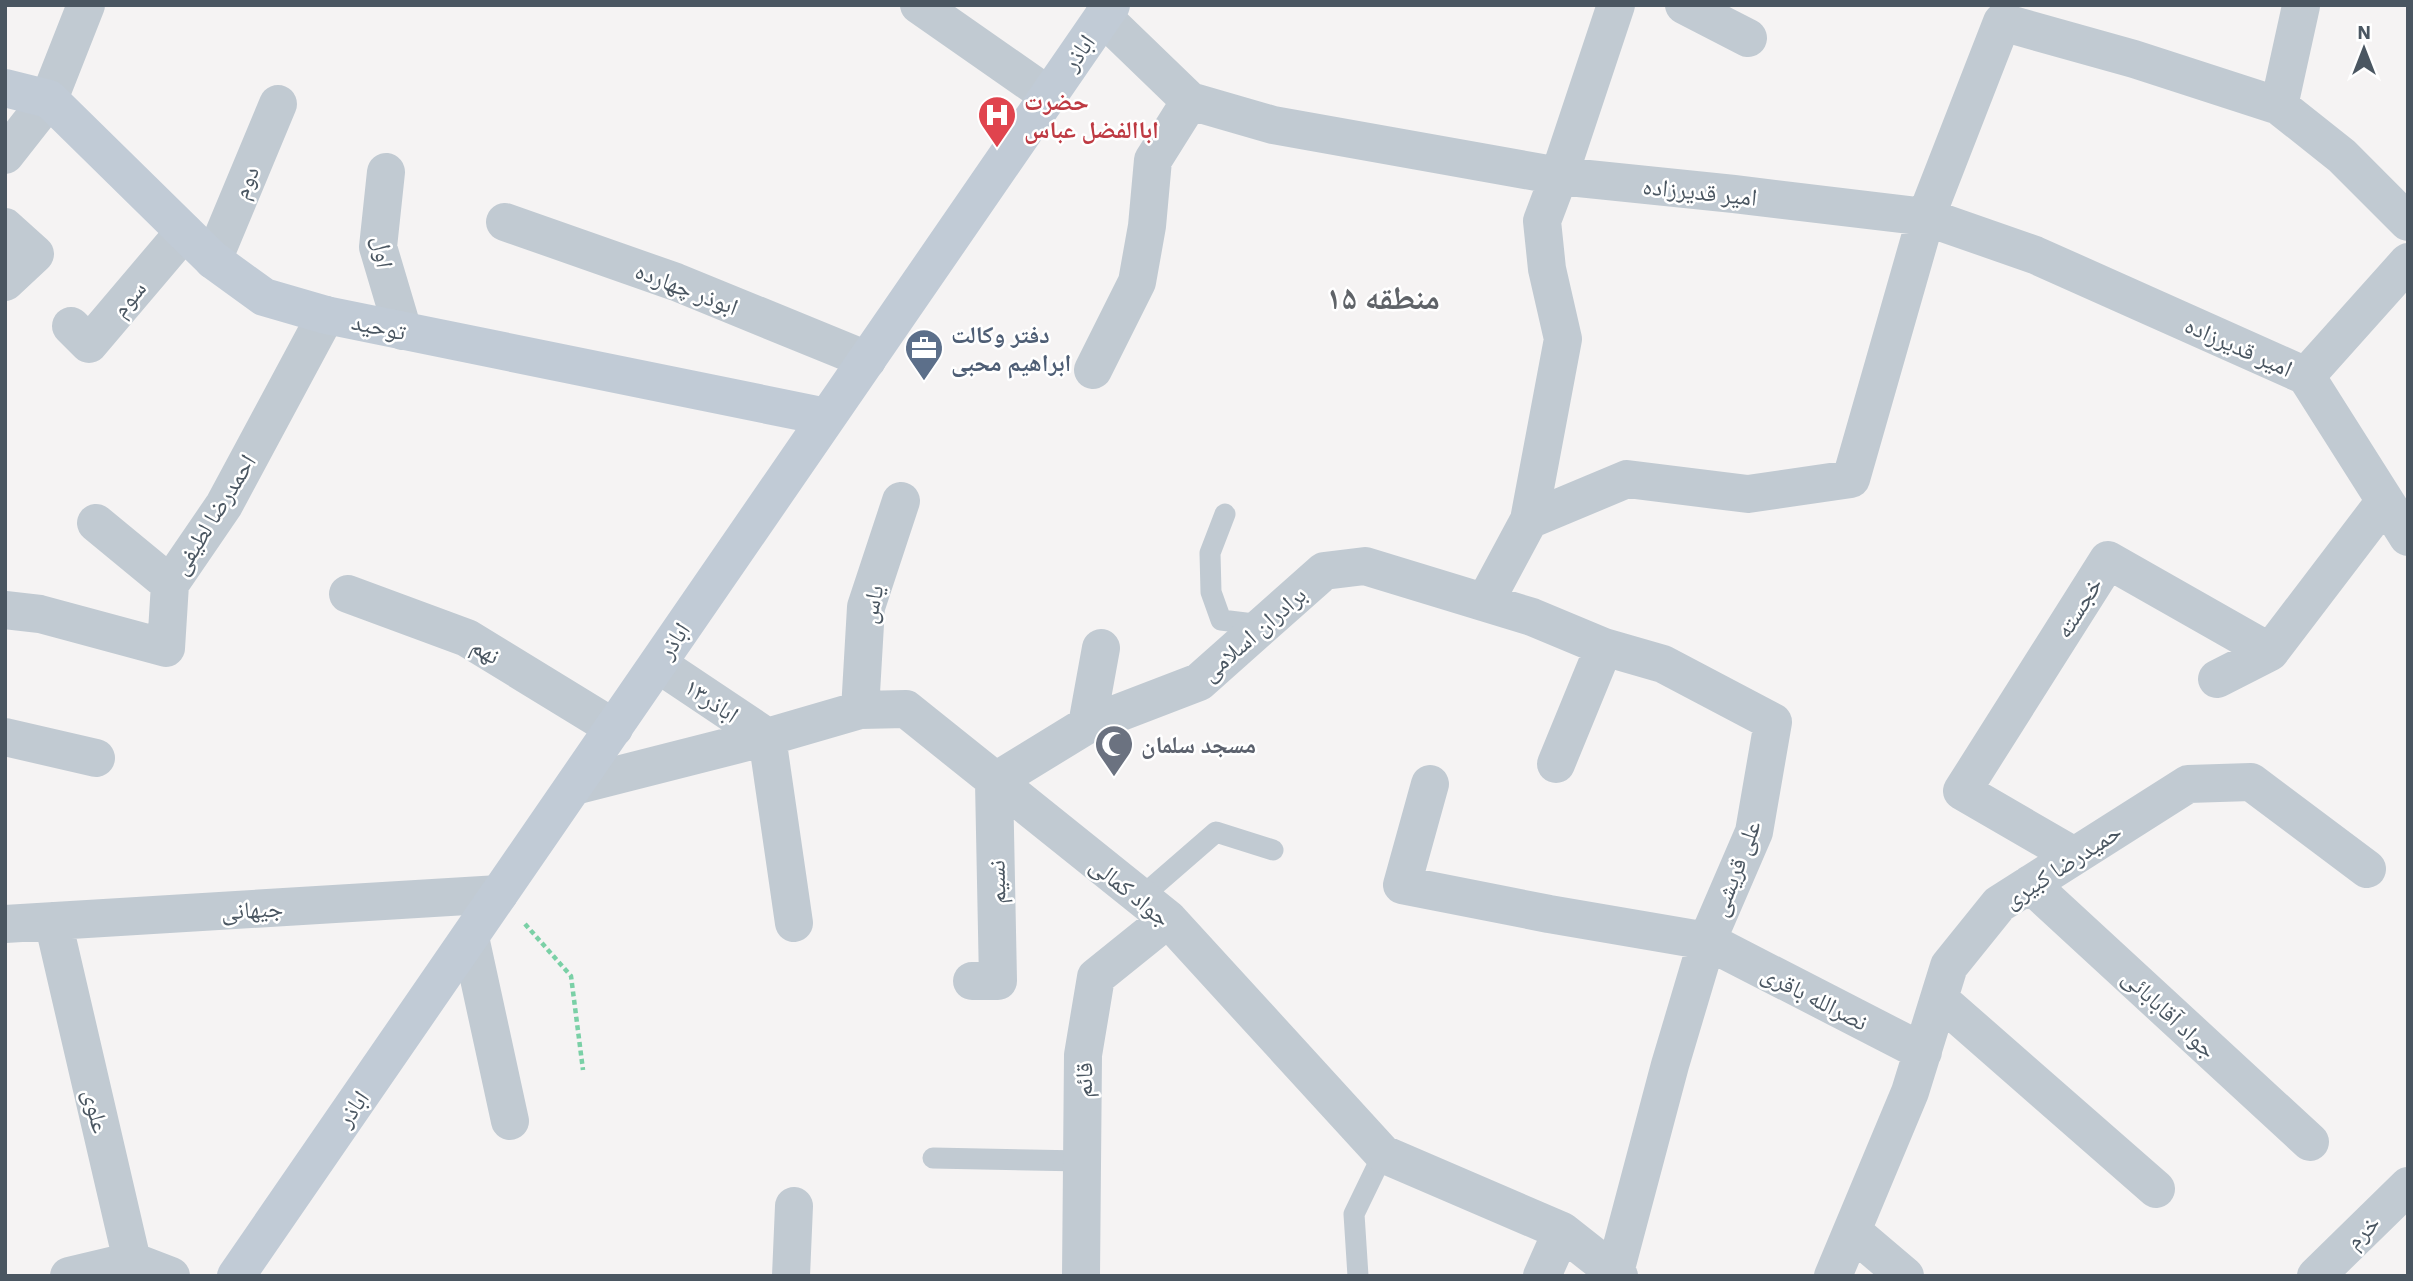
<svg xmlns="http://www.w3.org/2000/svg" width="2413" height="1281" viewBox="0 0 2413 1281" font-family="'IBM Plex Sans','Noto Naskh Arabic',sans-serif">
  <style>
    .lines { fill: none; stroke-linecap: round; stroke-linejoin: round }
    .path { stroke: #7ad0a6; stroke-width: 4.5; stroke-dasharray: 5 3.5; stroke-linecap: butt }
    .lane { stroke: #c1cad2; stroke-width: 21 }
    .street { stroke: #c1cad2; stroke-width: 38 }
    .secondary { stroke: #c1cbd6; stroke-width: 38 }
    .labels { text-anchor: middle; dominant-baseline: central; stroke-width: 5; stroke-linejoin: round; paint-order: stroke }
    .street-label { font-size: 24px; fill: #4a5661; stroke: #fff }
    .health-label { font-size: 24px; font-weight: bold; fill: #be3a42; stroke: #fff; text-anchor: start }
    .service-label { font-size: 24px; font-weight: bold; fill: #4e5e75; stroke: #fff; text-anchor: start }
    .worship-label { font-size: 24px; font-weight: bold; fill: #5b616d; stroke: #fff; text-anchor: start }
    .district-label { font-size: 32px; font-weight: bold; fill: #5f6368; stroke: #fff }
  </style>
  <rect width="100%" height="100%" fill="#f5f3f3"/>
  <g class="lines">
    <path class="path" d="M525,924L571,976L583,1070"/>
    <path class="lane" d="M1225,514L1210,553L1211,592L1221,620L1262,625
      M1140,898L1216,832L1273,850
      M933,1158L1082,1161
      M1358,1276L1354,1214L1383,1154"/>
    <path class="street" d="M919,5L1048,95
      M1684,5L1748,38
      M1103,17L1190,101L1273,125L1559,176L1734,194L1926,217L2035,255L2306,376
      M2279,106L2301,6
      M5,155L49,99L86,5
      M386,172L378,247L403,331
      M505,222L676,282L867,360
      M5,227L35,254L5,282
      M213,260L278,104
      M71,326L89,344L184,232
      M1093,370L1137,282L1147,226L1153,160L1190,101
      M2306,376L2408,537
      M2306,376L2408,262
      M1529,520L1563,339L1547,269L1542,221L1559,176L1616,5
      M96,523L170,584
      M348,594L467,638L614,728
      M1485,602L1529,520L1627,479L1748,494L1851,479L1926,217L2002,22L2134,59L2279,106L2342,156L2408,222
      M5,610L40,614L166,648L170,584L224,505L326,315
      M658,664L767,737L794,923
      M2217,679L2270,652
      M860,710L866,607L901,501
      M1087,725L1101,648
      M5,737L96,758
      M1556,764L1604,647
      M1430,784L1402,885L1549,914L1707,941L1923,1052
      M574,786L767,737L860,710L906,709L1168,919L1383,1154L1562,1231L1619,1276
      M2074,856L1962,791L2108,560L2270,652L2385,501
      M2030,884L2310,1142
      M53,921L132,1261L171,1276
      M5,924L499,894
      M470,937L510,1121
      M972,981H998L994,782L1087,725L1199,682L1324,571L1365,566L1532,617L1604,647L1663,664L1773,722L1754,832L1707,941L1670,1065L1615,1272
      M1939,999L2156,1189
      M1852,1231L1905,1276
      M69,1276L132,1261
      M791,1276L794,1206
      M1081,1276L1083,1055L1096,977L1168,919
      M1542,1276L1562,1231
      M1833,1276L1910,1092L1949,966L1999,904L2188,784L2251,782L2367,869
      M2316,1276L2408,1186"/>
    <path class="secondary" d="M5,88L49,99L213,260L264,297L326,315L827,417
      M236,1276L1111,5"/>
  </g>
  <defs>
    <symbol id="hospital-pin" viewBox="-11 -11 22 30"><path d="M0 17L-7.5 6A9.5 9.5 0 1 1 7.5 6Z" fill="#e0444e" stroke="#fff"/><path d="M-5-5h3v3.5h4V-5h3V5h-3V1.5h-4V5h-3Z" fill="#fff"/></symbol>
    <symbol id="office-pin" viewBox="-11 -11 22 30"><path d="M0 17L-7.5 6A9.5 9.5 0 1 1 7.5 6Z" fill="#5c6f8a" stroke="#fff"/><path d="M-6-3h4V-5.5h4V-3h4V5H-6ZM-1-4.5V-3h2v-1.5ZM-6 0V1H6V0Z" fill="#fff"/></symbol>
    <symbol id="mosque-pin" viewBox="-11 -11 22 30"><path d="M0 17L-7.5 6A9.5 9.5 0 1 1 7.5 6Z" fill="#6b7280" stroke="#fff"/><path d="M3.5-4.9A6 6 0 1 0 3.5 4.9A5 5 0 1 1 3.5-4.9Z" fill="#fff"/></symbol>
  </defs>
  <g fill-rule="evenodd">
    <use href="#hospital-pin" x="975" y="93" width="44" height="60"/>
    <use href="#office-pin" x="902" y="326" width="44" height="60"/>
    <use href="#mosque-pin" x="1092" y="722" width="44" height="60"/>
  </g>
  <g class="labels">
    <g class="street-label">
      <text transform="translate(1078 52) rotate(-55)">اباذر</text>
      <text transform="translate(245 182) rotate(-67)">دوم</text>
      <text transform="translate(1700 191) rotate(6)">امیر قدیرزاده</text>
      <text transform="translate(384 252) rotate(83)">اول</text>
      <text transform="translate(687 288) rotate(21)">ابوذر چهارده</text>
      <text transform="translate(128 298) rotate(-50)">سوم</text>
      <text transform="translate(379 326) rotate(12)">توحید</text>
      <text transform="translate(2239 346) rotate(24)">امیر قدیرزاده</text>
      <text transform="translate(213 514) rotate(-58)">احمدرضا لطیفی</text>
      <text transform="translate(871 604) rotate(-78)">یاس</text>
      <text transform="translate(2078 607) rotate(-58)">خجسته</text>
      <text transform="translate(1253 633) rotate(-41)">برادران اسلامی</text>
      <text transform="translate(673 640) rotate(-56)">اباذر</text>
      <text transform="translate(486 650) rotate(31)">نهم</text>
      <text transform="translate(712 700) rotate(34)">اباذر۱۳</text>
      <text transform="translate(2062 865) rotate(-33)">حمیدرضا کبیری</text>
      <text transform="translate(1735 868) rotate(-69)">علی قریشی</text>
      <text transform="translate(996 882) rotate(-91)">نسیم</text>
      <text transform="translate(1131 891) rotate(39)">جواد کمالی</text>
      <text transform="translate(252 909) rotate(-3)">جیهانی</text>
      <text transform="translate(1815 997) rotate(27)">نصرالله باقری</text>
      <text transform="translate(2170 1013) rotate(43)">جواد آقابابائی</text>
      <text transform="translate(1083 1080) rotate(-89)">قائم</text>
      <text transform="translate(352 1108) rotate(-55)">اباذر</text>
      <text transform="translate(97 1111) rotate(77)">علوی</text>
      <text transform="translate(2362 1231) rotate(-44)">خرم</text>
    </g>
    <g class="health-label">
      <text x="1024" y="101">حضرت<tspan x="1024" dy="28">اباالفضل عباس</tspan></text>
    </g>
    <g class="service-label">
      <text x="951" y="334">دفتر وکالت<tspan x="951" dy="28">ابراهیم محبی</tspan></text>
    </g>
    <g class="worship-label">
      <text x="1141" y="744">مسجد سلمان</text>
    </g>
    <g class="district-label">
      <text x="1383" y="297">منطقه ۱۵</text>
    </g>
  </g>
  <rect width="2413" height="1281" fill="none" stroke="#4a5661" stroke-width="14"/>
  <g transform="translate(2364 49)" stroke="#ffffff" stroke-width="5" paint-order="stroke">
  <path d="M0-5L12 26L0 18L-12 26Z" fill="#4a5661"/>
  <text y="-10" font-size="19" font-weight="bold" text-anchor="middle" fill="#4a5661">N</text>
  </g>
</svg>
